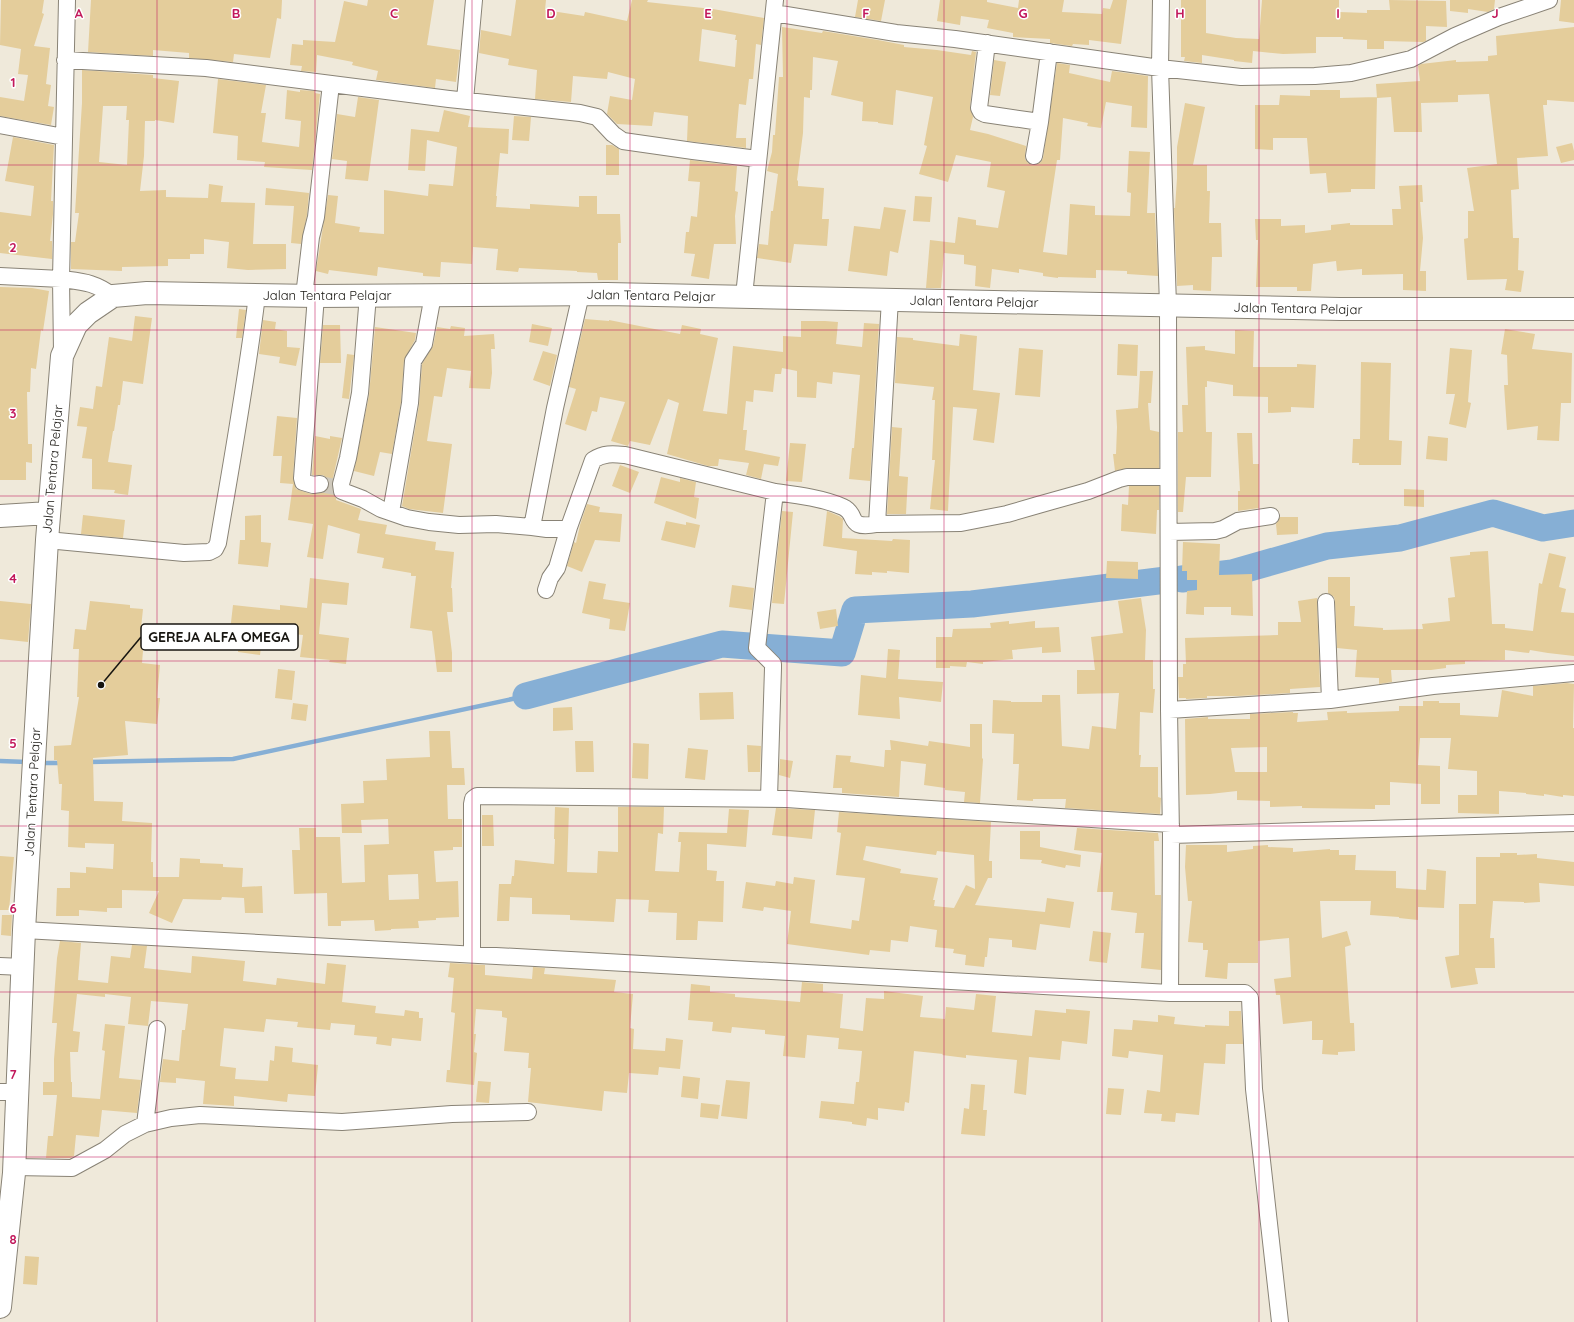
<svg xmlns="http://www.w3.org/2000/svg" width="1574" height="1322" viewBox="0 0 1574 1322" font-family="Quicksand,sans-serif">
  <style>
    .lines { fill: none; stroke-linecap: round; stroke-linejoin: round }
    .stream { stroke: #86afd5; stroke-width: 4.5 }
    .river { stroke: #86afd5; stroke-width: 27 }
    .building { fill: #e4cd9b; fill-rule: evenodd }
    .minor-tunnel { stroke: #cfc9bc; stroke-width: 16; stroke-dasharray: 16 8; stroke-linecap: butt }
    .minor-casing { stroke: #898376; stroke-width: 18 }
    .highway-casing { stroke: #898376; stroke-width: 24 }
    .minor { stroke: #fff; stroke-width: 16 }
    .highway { stroke: #fff; stroke-width: 22 }
    .grid { fill: none; stroke: #c2185b; stroke-width: 1; stroke-opacity: 0.55 }
    .labels { text-anchor: middle; dominant-baseline: central; stroke-width: 3; stroke-linejoin: round; paint-order: stroke }
    .street-label { font-size: 13px; fill: #171510; stroke: #fff }
    .grid-label { font-size: 13px; text-anchor: middle; font-weight: bold; fill: #c2185b; stroke: #fff; stroke-width: 3; stroke-linejoin: round; paint-order: stroke }
    .leader { fill: none; stroke: #171510; stroke-width: 1.5 }
    .callout-dot { fill: #171510; stroke: #fff; stroke-width: 1.5 }
    .callout { fill: #fff; stroke: #171510; stroke-width: 1.5 }
    .callout-label { font-size: 14px; text-anchor: middle; font-weight: bold; fill: #171510 }
  </style>
  <rect width="100%" height="100%" fill="#efe9da"/>
  <g class="lines">
    <path class="stream" d="M0,761L27,762
      M89,762L233,759L526,696
      M39,763H63"/>
    <path class="river" d="M1182,579L1232,573L1327,546L1400,538L1493,513L1543,528L1574,523
      M526,696L722,644L842,653L855,610L972,604L1166,580"/>
  </g>
  <path class="building" d="M1,0H44L42,13L44,14L34,46L50,48L46,84L51,85L48,106L54,107L51,125L0,116V97L24,101L28,75L18,74L21,49L0,45Z
    M91,0H282L281,19L277,18L270,58L234,54L233,62L189,58V53L153,50V56L88,52Z
    M368,0H434L427,45L460,50L456,82L436,79L435,88L376,80L378,71L352,65L353,62L317,55L316,72L301,71L302,66L290,65L292,44L303,45V40L335,42L344,1L367,6Z
    M516,0H546L545,10L584,16L585,12L627,21L632,0H648L647,2L674,5L713,9L764,18L761,45L756,44L753,79H749L746,105L739,104L736,138H746V148L687,141L688,116L654,112L652,126L617,124L607,114L610,96L632,100L635,79L608,72L607,79L573,76L571,102L535,99L537,70L508,65L509,59L479,53L481,30L511,36ZM702,29L736,35L735,40H737L735,67L699,61Z
    M858,0H885L881,21L855,17Z
    M940,0H987V2L1018,8L1019,0H1064L1062,12L1102,14L1103,8L1110,9L1113,0H1127L1121,44L1089,40V45L1073,44L1072,46L1050,43V39L1013,37V33L987,28L989,20L961,16L960,25L937,21Z
    M1181,0H1206V33L1236,38L1259,39L1262,0H1339V12L1367,13V10H1390L1389,0L1446,1L1447,27L1426,26V41L1423,42L1384,41V49H1367V40L1343,39V37H1316V53L1283,54L1253,51L1252,63L1234,61V60L1202,55V63L1184,61L1185,57H1181Z
    M1450,0H1495L1494,9L1488,12L1468,9V13L1450,11Z
    M1561,0H1574V23L1559,21Z
    M782,27L822,33L823,31L878,40L904,45V47L937,50L971,55L972,51L976,52L970,107L973,117L970,130L988,134L1026,146L1025,159L1028,163L1033,165L1041,162L1043,158L1057,63L1070,65L1069,73L1110,82L1112,71L1148,76L1147,128L1131,127L1132,106L1106,102L1101,128L1087,126L1088,123L1063,118L1060,160H1057L1043,252L1067,255L1070,204L1095,206V215L1130,216L1131,193L1127,192L1129,151L1150,152L1147,213H1155L1158,276L1127,274V271L1096,270V278L1058,277V278L1043,276V273L1019,269V273L992,269L990,288L975,286L976,266L964,264V255L944,253L941,288H926L930,240L955,243L958,217L976,220V225L998,228L1005,191L987,187L991,162L956,155L948,182L919,174L927,146L924,145L933,97L896,90L893,125L878,123V122L862,121L863,102L831,95L838,61L813,57L812,90H810V98L804,97L803,133L797,180L798,181V186L824,188L822,219H829L827,246L794,244L791,263L757,258L759,244L768,245L771,211H773L778,174L767,171L772,152L773,135H775L779,77H783Z
    M1574,27V102L1547,100V105H1543L1548,156L1517,158L1519,189L1511,190L1513,238H1519L1518,270L1524,271L1521,292L1505,290L1507,279L1467,280L1464,239L1468,238V211H1474L1467,168L1497,164L1489,94L1458,95V102L1421,103L1422,132H1394L1391,97L1377,98L1376,84L1420,81L1418,66L1421,64L1456,60V62L1488,61V56L1497,55L1496,36Z
    M994,60L1006,62L1000,96L990,95Z
    M82,70L153,75V78L179,81L174,123L155,120V121H145L144,156L140,191L166,190V197L208,198L209,184L223,186L221,202L255,203L253,244H286V269L248,270L227,268L229,242L204,239V254H190V259H168V266L122,267V271L71,269V242H75L79,213H75L82,103ZM103,106H127L126,120H129L127,165L99,162Z
    M218,79L266,85L261,113H266L262,142L299,147L301,121L285,119L287,90L300,92V90L315,91V93L320,94L312,170L264,167L265,162L237,160L238,136L213,133Z
    M1310,90H1340V98L1377,97L1375,189H1351V192L1328,193L1326,173L1310,174L1307,138H1273V150L1255,149V105H1279L1280,95L1310,96Z
    M358,97L379,100L368,181L345,179L347,161L332,159L337,114L355,117Z
    M1185,103L1205,107L1193,165H1207V191H1210L1209,223H1221L1222,257H1212L1211,291L1193,290V285L1177,286L1174,208H1175L1177,178V147Z
    M444,110L470,116L468,127L509,129L508,154L500,153L496,196H497L496,207L530,209V204L579,207V196H597V214H620L621,243H618V280H598L597,273L577,272V271L519,268L518,272L496,270L498,249L473,247L472,264L441,262L440,277L423,276V273L378,267L377,276L329,270L328,274L316,271L328,195L338,196L335,223L360,227L359,232L384,234V190L428,196L429,184L453,186L457,147L427,140L425,171L408,170L411,129L439,132Z
    M514,116L531,117L529,141L512,140Z
    M13,137L54,145L51,201H53V214L50,241H52V259L0,253V212L31,216L34,186L5,181Z
    M1572,143L1574,151V160L1561,163L1556,147Z
    M606,145H612L619,149V175H606Z
    M690,160L737,166L735,191L738,192L735,216L736,244H714L709,279L691,276L695,254L684,253L686,232H689L691,216L697,217L700,182L688,181Z
    M1422,185L1423,202H1420L1423,238L1420,271H1426V291L1403,290V274L1362,275V269L1337,271L1336,261L1313,264L1311,291H1297V287H1256L1258,240H1256L1255,219H1281V226L1305,225V233L1331,230V225L1350,223V225H1393L1392,209H1401L1399,186Z
    M266,188L309,193L307,215L301,244L291,243L294,206L265,205Z
    M915,196L932,197L930,222L913,221Z
    M884,207L906,210L898,253L890,251L887,276L848,271L854,226L880,229Z
    M0,287L32,288L49,291L43,331L41,330L36,369L31,368L30,392H27L28,444H32V463L26,462V480H0Z
    M239,309L246,310L242,338H236Z
    M135,316L152,318L143,384L123,381L120,405H118L114,431H113L108,462L132,465L128,495L114,493L115,490L92,489V459L82,458L87,427L77,426L80,407L93,409L96,386L102,387L109,337L132,341Z
    M585,319L609,321V320L680,334L682,325L701,329L700,334L718,338L703,411L727,414L733,346L783,352V336L801,337V321H825L838,322L836,344L862,347L864,323L879,324L870,481L849,479L852,448H854L860,375L833,372L832,384L817,382L816,398L797,397V371L782,368L781,374H775L773,392L754,390L753,402L746,401L743,430H747L745,450L780,457L778,466L764,464L761,479L746,475L749,463L719,459L718,466H708L667,454L679,403L668,399L650,445L630,441L628,446L611,441L625,402L600,397L597,412L592,411L586,431L565,424L576,389L569,387Z
    M263,320L276,322L275,329L287,331V347L300,348L296,366L279,363L280,357L259,354Z
    M532,324L552,328L548,346L529,342Z
    M323,325H340L341,363H320Z
    M451,326L465,328L464,336L494,334L495,349H491L492,373L490,389L469,388L471,371L447,368L442,397L434,396L427,441L452,444L443,513L409,509L402,506L419,405L422,364L433,346L437,327L450,329Z
    M375,327L416,333L415,340L404,360L401,402L392,454L380,452L374,476L354,471L369,395Z
    M1505,329L1535,334L1532,349L1572,353L1571,403H1561L1559,441L1537,440L1538,426L1507,430L1504,385H1508L1507,355L1501,354Z
    M1235,330L1254,331L1253,367H1297V364L1316,365L1314,408L1291,407V412L1268,413V397L1233,396V385L1207,381V387H1205L1206,432H1212L1211,477H1186L1183,512H1178V432H1183L1182,405H1188L1186,347L1205,346V350L1235,354Z
    M960,334L977,336L973,390L1000,393L994,443L973,440L977,409L953,407L948,511L930,509L935,460H932L935,400H932L934,387L895,383L897,337L913,338V340L959,346Z
    M1118,344L1138,345L1137,376L1117,375Z
    M1019,348L1043,350L1040,397L1015,395Z
    M1450,348L1472,350L1468,402L1471,403L1466,428L1449,424L1455,394H1446Z
    M543,351L557,355L550,386L533,380Z
    M347,354L354,355L349,399L342,398Z
    M1361,362L1391,363L1389,440L1402,441L1401,465H1359V463H1352L1353,439H1360Z
    M1140,371H1153L1151,403H1148L1150,430L1159,432V468H1127L1115,471L1113,454H1116L1117,427L1116,410L1138,408Z
    M277,416L297,418L293,477L296,489L311,494L321,493L326,491L329,483L327,478L323,475H312L315,436L330,439V436L342,438L332,482L333,492L336,498V500L361,509L358,520L387,525L385,534L436,542L435,550L454,552L451,588H452L453,612H447L452,653V672H437L432,631L410,628L416,576H411V573L382,568L384,558L357,553L360,534L328,525L323,559L307,557L313,524L288,520L293,484L280,483L282,456H273Z
    M892,427L902,428L899,476L908,477L906,514H887Z
    M1237,433H1252L1253,464H1259V508L1238,511V491H1240Z
    M1428,436L1448,438L1447,461L1426,459Z
    M790,443L806,444L802,482L786,481Z
    M620,465L639,472L630,493L612,486Z
    M661,477L680,482V478L696,482L694,497L699,498L696,519L654,503Z
    M1129,486H1159V510H1157L1156,534L1121,531L1122,504L1128,505Z
    M1404,489L1424,490V507L1404,506Z
    M587,504L600,507L599,512L622,514L620,542L595,540L582,572L567,566L574,542L576,543L580,525Z
    M782,511L793,512L784,604L772,603Z
    M827,511L839,516L843,519L842,538L892,541L893,539L910,540L909,573L887,571V573L872,572V575L855,574L857,551L823,546Z
    M83,515L125,520L123,538L81,534Z
    M261,515V542L271,543L268,567L238,564L240,540H245V516Z
    M1280,517H1298V534L1277,535L1276,524Z
    M666,521L686,525V522L700,525L695,548L661,540Z
    M1183,542L1220,544L1219,575L1252,574L1253,616L1231,615V607H1204V615L1186,614L1187,591L1197,590V580H1187V571H1182Z
    M1488,551L1492,624H1505V628L1533,631L1539,583L1542,584L1549,553L1566,557L1559,587L1566,589L1561,612L1574,613V656L1548,653L1530,650L1529,653L1505,650V660L1465,661V664L1446,665V668L1431,670H1391L1392,682L1379,684V678L1355,677L1357,650L1337,648L1335,602L1334,597L1328,593V577H1350V606H1355L1354,626L1383,628V630L1423,629L1422,624L1450,621L1448,598L1455,597L1450,557L1470,555V552Z
    M1107,561L1138,562V579L1106,578Z
    M310,578L349,583L347,605L322,603L319,634L349,638L346,664L329,662L330,660L300,657L303,635L263,631L260,655L238,652L240,632L230,631L233,605L280,610V605L307,608Z
    M589,581L606,584L603,599L630,603L625,631L609,629L610,619L582,613Z
    M732,585L754,588L752,610L729,607Z
    M1141,598L1146,630L1145,660H1153V689H1155L1153,713L1140,712L1139,755H1141L1140,767H1158V797L1161,798L1160,814L1065,808L1066,799H1033V801L1017,800L1019,764H1013L1014,734L992,733L993,700L1011,701V702H1042V695H1060L1062,746L1089,749L1092,726L1116,729L1119,693L1077,694V670H1095L1091,637L1123,633L1118,601Z
    M1317,598L1320,687L1290,689V693L1239,696H1207V698L1186,699V698H1179L1178,677H1183V664H1186L1185,638L1278,635V622H1301L1298,601Z
    M0,601L31,604L28,642L0,639Z
    M90,601L130,605V608L143,609L140,638H144L142,663L160,665L157,698H160L157,724L125,721L128,755L93,758L94,801L123,802L122,821L152,823L151,862H153V877H179L180,858L200,859V863L223,864V867L243,868L242,887L262,886L263,913H245L244,898L222,897L221,900L183,899L172,923L149,913L159,891L122,890V908H107V912L79,910V916H56L57,888H70V872L86,873V867L113,869L114,844L85,843V848L68,847L69,811L61,810L62,784H59L57,760H54V746L71,745L79,697H77L79,649H73L75,629L86,630Z
    M836,609L838,626L820,629L817,612Z
    M1009,621V624L1035,621V628L1059,627L1061,652L1042,653V647L1012,650L1013,659L983,662V664L967,662L966,667L950,666V668H936V637H952L953,629L991,628L990,623Z
    M888,649L900,650L898,679L943,682L941,702L899,697L900,719L858,715L861,675L886,678Z
    M278,669L295,671L292,700L275,698Z
    M1567,683L1574,684L1573,728H1574V796L1563,795V797L1544,794V796L1526,794V793L1499,791V814L1458,813V795H1477V771L1448,769L1451,738H1420L1418,765L1440,766V804H1421V784L1390,782V805H1375V809L1302,808V806L1270,807V801L1237,800V791L1210,794L1186,795L1185,719L1208,717V719H1250V714L1293,712V713H1298L1297,722L1328,720L1327,712L1347,711V713L1399,711V706H1423V701H1439V703H1460V715L1498,717L1502,690L1533,696V686ZM1267,747V772H1235L1231,748Z
    M733,692L734,719L700,720L699,693Z
    M293,703L308,705L306,721L291,719Z
    M572,707L573,730L553,731V708Z
    M970,724H982V758L983,759L980,803L964,802L965,792L945,790V788L924,785L926,764L901,761L899,797L842,793V788H833L836,755L851,756L850,762L884,767L885,750H891L890,740L928,746L929,741L970,747Z
    M429,731H450L452,768H464L465,785H447L448,819H462V847H453V850L434,851L436,882L458,881L459,917L436,918V920L418,921L419,928L391,929V930L375,931L374,920L341,921V926H328L327,893L294,894L292,850H300L299,828H316V837H340L342,883L365,882L364,845L389,844L388,819L361,820L362,833H342L341,804L364,803L363,781L387,780L386,759L430,757ZM418,874L419,899L389,900L388,875Z
    M575,741H593L594,772H576Z
    M633,743L649,744L648,779L632,778Z
    M747,745L761,746L760,772H748Z
    M688,748L708,750L705,780L685,778Z
    M780,759L793,761L790,778L779,775Z
    M555,807L569,808L567,872L597,873L598,851L618,852V807H664L663,834L658,833L655,871L679,872L681,842H678L679,832L727,833L729,809L749,810L746,847L707,844V870L717,871L716,881H724L723,922L698,921L697,940H676L677,913L648,912L649,900L616,899L614,922L570,920V915L532,914V898L510,897L509,921H497L499,884H511L512,876H514L515,860L554,864L555,839H554Z
    M776,808L815,810L812,839L772,835Z
    M839,812L991,822L989,861H992V878H988L975,905L1045,912L1047,898L1074,902L1070,928L1040,924L1036,950L1012,947V940L989,938L987,957H985L984,967L965,965L966,955L953,953L954,949L935,947L937,930L910,926L908,942L891,940L890,952L870,950L869,955L787,944L791,911L764,907L763,911L742,908L746,882L775,886L776,881L793,884L794,877L815,880L810,923L851,929L852,920L859,921L865,878L836,875L841,833L837,832ZM866,846L936,855L937,851L974,855L975,889L966,885L954,908L934,906L935,900H933L938,878L900,873L901,869L863,860Z
    M482,815H493L494,846H482Z
    M1077,828L1158,833L1159,841H1154L1155,895H1161V970L1141,968L1144,933H1135L1137,913L1111,910L1113,892H1097L1102,853L1074,850Z
    M1020,831H1040V847L1081,855L1080,867L1066,865L1065,868L1041,863L1042,860L1020,859Z
    M1186,845H1227V852L1253,849V846L1268,845V847L1293,848V852L1330,849V850H1339V855H1356L1355,870L1396,871V888L1426,890L1427,869L1446,871L1444,908L1418,907V920L1399,918V917L1370,915L1371,901H1320L1322,938L1347,931L1351,945L1345,947L1350,1023H1354L1355,1051L1338,1052V1055L1322,1054L1323,1040H1312V1021L1283,1024L1280,995H1276L1274,979L1291,977L1289,938L1258,941V963H1228L1227,979L1205,977L1208,950H1203V943L1188,942L1192,901H1188L1185,867Z
    M1500,853H1517V855L1537,854V858L1574,862V886L1539,883L1540,902L1524,903V902L1493,901L1490,938H1494L1495,968H1475L1478,984L1451,988L1445,957L1459,955V904H1476V857H1500Z
    M0,856L14,857L9,910H0Z
    M2,915H12L11,936L1,935Z
    M1093,931L1111,933L1107,963L1089,961Z
    M60,941L81,943L78,980L108,983L111,956L130,958L132,945L147,946L144,968L191,973L192,956L245,961L243,981L276,985L277,978L325,984L327,963L346,965L342,1002L376,1006L375,1013L404,1016L405,1010L419,1012V1018H423L421,1041L392,1038L391,1046L376,1044L377,1037L354,1035L355,1025L331,1023L330,1030L297,1027L298,1022L266,1019L264,1032L224,1028L220,1066L236,1068L235,1079L268,1081L270,1060L274,1061L275,1046L293,1048L292,1062L318,1065L315,1096L288,1094L287,1102L234,1096V1106L203,1104L205,1081L176,1078V1083L160,1082L163,1059L179,1061L182,1030H185L188,1004L151,1001L148,1026L128,1024L131,997L105,994V997L77,994L73,1031L80,1032L78,1052H70L71,1082H72V1097L100,1099L105,1051L102,1050L105,1024L125,1026L119,1078L141,1080L137,1113L102,1110L99,1137L76,1135L74,1156L70,1158H46L48,1136H53L57,1095H43V1082H54V1059L57,1023H52L57,958Z
    M450,963L485,965V975L532,979L533,967L545,968L544,974L616,980L614,992L633,994L630,1028L634,1029L633,1049L665,1051L666,1038L683,1040L680,1069L659,1067L658,1075L629,1073L627,1093L604,1091L602,1111L528,1102L531,1068H528L529,1053L504,1051L507,1018L502,1017V1011L476,1009L474,1034H476L474,1052L477,1053L474,1085L446,1082L447,1070H450L455,1013L451,1012L454,978L448,977Z
    M802,982L823,984V992L843,994L840,1028L863,1031L866,998L884,999V991L923,996L920,1017L945,1019L946,1007L974,1010L976,994L996,996L992,1032L1032,1036L1035,1010L1066,1013V1009L1090,1011L1087,1044L1062,1041L1060,1060L1029,1057L1026,1095L1014,1093L1017,1060L966,1055V1058L942,1055L943,1054L914,1051L909,1103L905,1102L904,1111L878,1108V1120L867,1118L866,1126L852,1124V1122L819,1118L821,1101L854,1104L856,1082H859L862,1051L838,1049L839,1038L807,1035L805,1058L783,1056L785,1036L765,1034V1030L732,1027L731,1033L712,1031L713,1022L688,1020L691,984L710,986V992L735,994V997L800,1002Z
    M1229,1011H1241L1243,1044H1226L1225,1064L1204,1063L1199,1115L1176,1113L1175,1122L1161,1121L1162,1114L1144,1113L1147,1090L1160,1092L1163,1055L1129,1051L1128,1058L1112,1056L1114,1029L1132,1030L1133,1020L1158,1022V1015L1175,1017L1174,1024L1205,1027V1025L1229,1026Z
    M683,1076L700,1078L698,1099L681,1097Z
    M726,1080L750,1082L747,1119L721,1116Z
    M478,1081L491,1082L489,1103L476,1102Z
    M971,1084L985,1085L983,1110H987L985,1136L961,1134L964,1108L969,1109Z
    M1108,1088L1124,1089L1121,1115L1106,1114Z
    M701,1103L720,1105L718,1119L700,1117Z
    M25,1256L39,1257L37,1285L23,1284Z"/>
  <g class="lines">
    <path class="minor-tunnel" d="M320,484L340,488"/>
    <defs>
      <path id="minor" d="M67,0L61,279C84,282 94,282 113,296
        M1161,0L1160,68L1168,305L1169,710L1171,835L1170,993
        M774,13L896,33L955,39L1160,68L1241,77L1315,76L1351,73L1411,59L1455,36L1499,17L1549,0
        M987,43L979,108L981,112L985,114L1040,122
        M65,60L206,68L449,99L580,113L597,117L613,134L623,141L693,151L758,159
        M465,100L474,0
        M0,125L64,137
        M1034,156L1040,122L1049,52
        M0,276L61,279L62,352
        M368,295L360,393L348,458L341,484L342,491L363,499L381,509L407,518L429,522L459,525L496,524L532,527L547,529H563L569,527
        M304,296L311,237L316,217L331,84
        M316,296L302,478L303,482L313,485L320,484
        M744,296L775,0
        M391,512L410,403L413,361L424,344L433,295
        M877,524L890,299
        M532,527L555,408L581,294
        M1169,532L1215,531L1223,529L1238,521L1271,516
        M47,540L184,553L209,552L215,549L218,543C232,460 247,378 257,295
        M546,590L550,578L557,568L569,527L593,460C604,453 613,454 625,455L775,492C797,495 822,498 843,507C859,514 845,530 877,524L961,523L1007,514L1038,505L1088,491L1119,479L1127,477H1168
        M1326,602L1330,700
        M1169,710L1330,700L1433,686L1574,673
        M769,798L773,668V664L757,648L775,492
        M1171,835L1574,823
        M24,930L1170,993H1245L1250,998L1254,1089L1280,1322
        M472,954V804L473,799L477,796L787,799L899,807L1171,824
        M0,966L23,967
        M0,1092H17
        M145,1124L157,1029
        M14,1167L72,1168L105,1150L125,1134L145,1124L171,1118L200,1115L342,1122L452,1114L528,1112"/>
      <path id="highway" d="M0,516L49,513
        M0,1307L14,1173L24,930L47,540L62,356L76,325L88,313L113,296L147,293L316,296L607,294L1340,309H1574"/>
    </defs>
    <use href="#minor" class="minor-casing"/>
    <use href="#highway" class="highway-casing"/>
    <use href="#minor" class="minor"/>
    <use href="#highway" class="highway"/>
  </g>
  <path class="grid" d="M157,0V1322M315,0V1322M472,0V1322M630,0V1322M787,0V1322M944,0V1322M1102,0V1322M1259,0V1322M1417,0V1322M0,165H1574M0,330H1574M0,496H1574M0,661H1574M0,826H1574M0,992H1574M0,1157H1574"/>
  <g class="labels">
    <g class="street-label">
      <text x="327" y="295">Jalan Tentara Pelajar</text>
      <text transform="translate(651 295) rotate(1)">Jalan Tentara Pelajar</text>
      <text transform="translate(974 301) rotate(1)">Jalan Tentara Pelajar</text>
      <text transform="translate(1298 308) rotate(1)">Jalan Tentara Pelajar</text>
      <text transform="translate(52 469) rotate(-85)">Jalan Tentara Pelajar</text>
      <text transform="translate(32 792) rotate(-87)">Jalan Tentara Pelajar</text>
    </g>
  </g>
  <g class="grid-label">
    <text x="79" y="18">A</text>
    <text x="236" y="18">B</text>
    <text x="394" y="18">C</text>
    <text x="551" y="18">D</text>
    <text x="708" y="18">E</text>
    <text x="866" y="18">F</text>
    <text x="1023" y="18">G</text>
    <text x="1180" y="18">H</text>
    <text x="1338" y="18">I</text>
    <text x="1495" y="18">J</text>
    <text x="13" y="87">1</text>
    <text x="13" y="252">2</text>
    <text x="13" y="418">3</text>
    <text x="13" y="583">4</text>
    <text x="13" y="748">5</text>
    <text x="13" y="913">6</text>
    <text x="13" y="1079">7</text>
    <text x="13" y="1244">8</text>
  </g>
  <path class="leader" d="M101 685L141 637"/>
  <circle class="callout-dot" cx="101" cy="685" r="4"/>
  <rect class="callout" x="141" y="624" width="157" height="26" rx="4"/>
  <g class="callout-label">
    <text x="219" y="642">GEREJA ALFA OMEGA</text>
  </g>
</svg>
